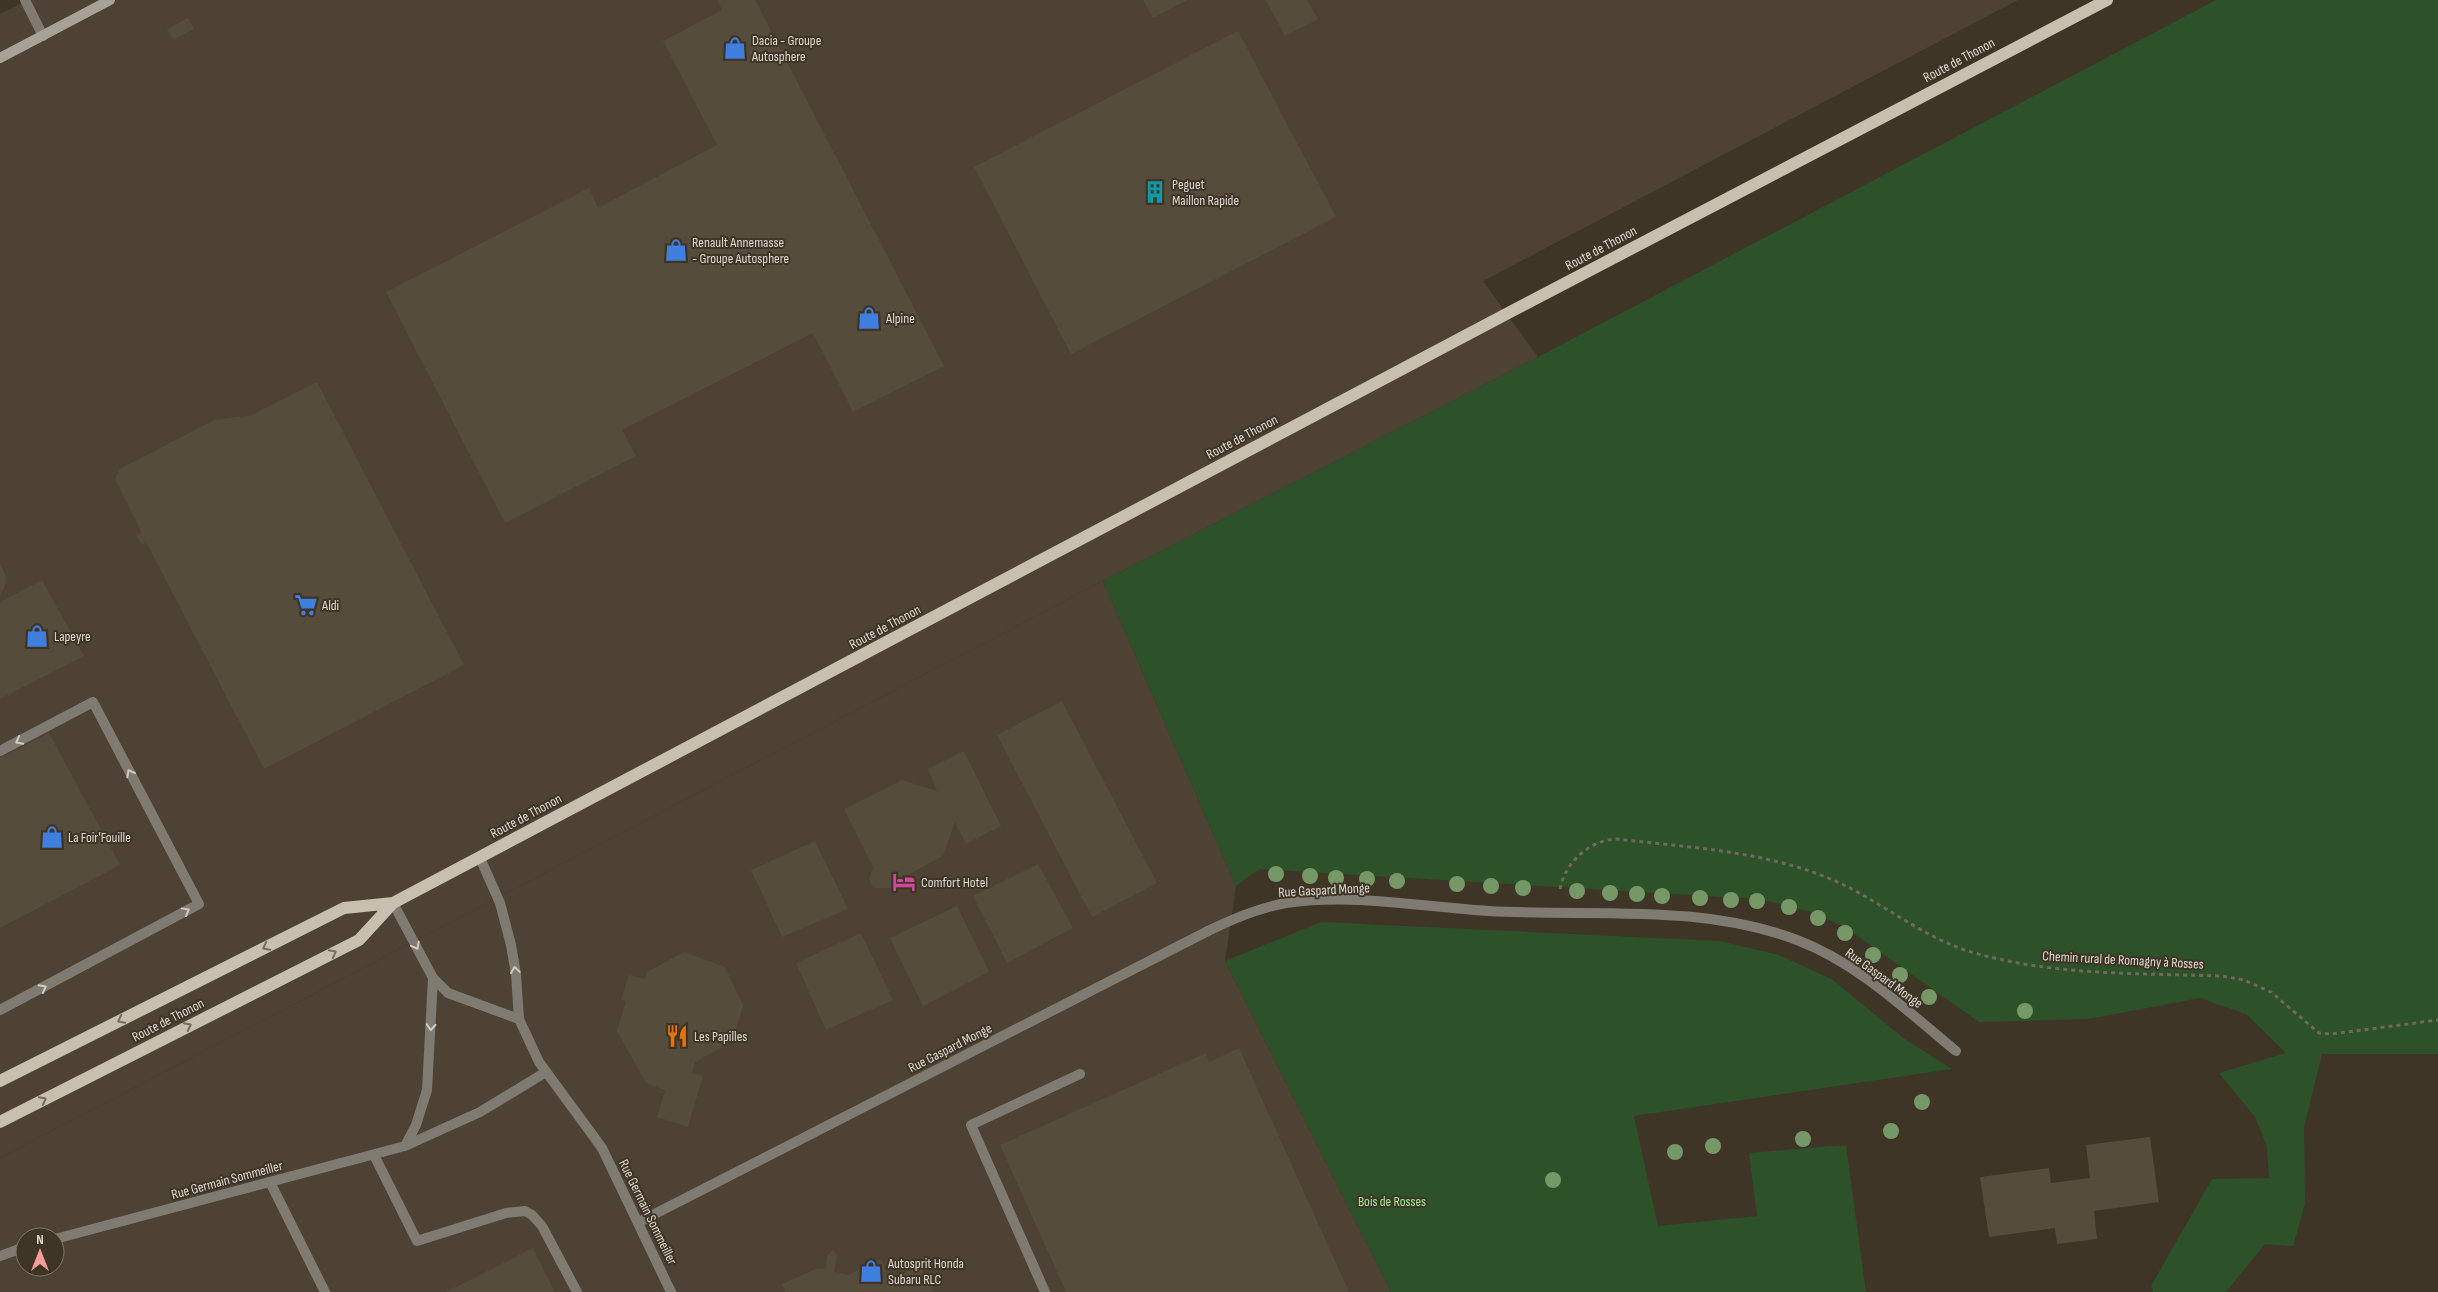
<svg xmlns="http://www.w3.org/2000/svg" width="2438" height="1292" viewBox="0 0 2438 1292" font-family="'Sofia Sans Condensed',sans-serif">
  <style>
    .commercial { fill: #4e4234 }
    .industrial { fill: #4d4234; fill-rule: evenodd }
    .green { fill: #2d5129 }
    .building { fill: #564c3c }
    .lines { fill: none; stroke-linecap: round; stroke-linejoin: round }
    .path { stroke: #70685b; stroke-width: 3; stroke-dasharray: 4 4; stroke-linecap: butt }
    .lane { stroke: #7f7b73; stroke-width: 10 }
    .street { stroke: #7f7b73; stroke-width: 10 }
    .secondary { stroke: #a8a195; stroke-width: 10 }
    .primary { stroke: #c8bfaf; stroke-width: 12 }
    .tree { fill: #769866 }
    .oneway { stroke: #d1cbc2 }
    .oneway2 { stroke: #756c5d }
    .labels { text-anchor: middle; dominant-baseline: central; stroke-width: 4; stroke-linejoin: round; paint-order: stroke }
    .poi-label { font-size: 14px; fill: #dfd9d0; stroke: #3e3526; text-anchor: start }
    .street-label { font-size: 14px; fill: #dfd9d0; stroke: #3e3526 }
    .park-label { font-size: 14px; fill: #a4e99b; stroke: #3e3526 }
  </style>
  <rect width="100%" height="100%" fill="#3e3526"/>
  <path class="commercial" d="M28,0H2018L1483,281L1538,357L1103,581L0,1158V14Z"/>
  <path class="industrial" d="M1103,581L1236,886L1225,961L1391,1292H0V1158ZM25,1237H55V1267H25Z"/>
  <path class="green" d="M2216,0H2438V1054H2322L2304,1127L2305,1204L2293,1246L2265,1244L2226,1292H2153L2151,1286L2212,1179L2269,1178L2267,1146L2255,1117L2219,1073L2286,1053L2246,1014L2200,998L2089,1019L1979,1022L1846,928L1812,912L1759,899L1259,869L1236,886L1103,581L1538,357Z
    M1321,922L1720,941L1779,955L1833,980L1902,1037L1952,1069L1634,1116L1658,1226L1757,1216L1749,1153L1846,1145L1866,1292H1391L1225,961Z"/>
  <path class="building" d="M717,0H755L944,366L853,412L813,333L622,430L636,456L505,523L386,292L589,188L598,208L717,145L663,41L722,10Z
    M1143,0H1187L1153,18Z
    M1266,0H1307L1318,19L1285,36Z
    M188,18L194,29L173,40L167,29Z
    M1238,31L1336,217L1071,354L974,167Z
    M317,382L464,665L264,769L146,542L142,545L137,536L142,533L115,479L120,469L214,420L252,415Z
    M0,563L6,577V583L0,596Z
    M42,580L84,656L0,699V602Z
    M1062,701L1157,883L1092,917L997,735Z
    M49,733L120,865L0,928V758Z
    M964,751L1001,826L966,844L955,822L943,856L911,873L907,884L899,888H873L869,879L873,867L844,809L902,780L937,791L928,769Z
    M815,841L848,909L782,937L751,870Z
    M1038,864L1073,928L1007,963L973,896Z
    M957,906L989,972L923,1006L890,938Z
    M861,933L893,1000L826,1030L796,963Z
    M684,952L725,967L743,1005L732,1042L695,1062L692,1073L703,1076L688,1127L657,1117L665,1090L646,1083L617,1031L626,1001L621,1000L629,975L645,979L647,972Z
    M1239,1048L1349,1292H1066L1000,1145L1206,1053L1209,1062Z
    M2150,1137L2159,1202L2094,1211L2097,1239L2057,1244L2055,1228L1989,1237L1980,1177L2049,1168L2051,1183L2090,1178L2086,1145Z
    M533,1248L555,1292H446Z
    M833,1250L837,1255L834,1272L848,1275L881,1259L889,1280L920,1266L933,1292H785L782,1284L818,1268L825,1269L827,1256Z"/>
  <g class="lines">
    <path class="path" d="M1560,889C1565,862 1590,840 1617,839C1692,848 1772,851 1842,884C1885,905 1922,936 1968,951C2050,976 2138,973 2222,976L2244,980L2271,992L2319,1033L2332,1034L2438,1020"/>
    <path class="lane" d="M25,0L43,36
      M0,751L93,702L199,904L0,1010
      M1208,931C1234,918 1258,908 1286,903C1354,893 1422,907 1489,911C1591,917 1700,903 1797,940C1858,963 1907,1011 1956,1051
      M374,1155L417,1241L506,1213L525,1211L532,1215L542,1226L577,1292
      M270,1182L325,1292
      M1045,1292L971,1125L1080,1074"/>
    <path class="street" d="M480,858L500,903L511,945L516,974L519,1019L539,1062L602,1148L671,1292
      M393,903L433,978L448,993L519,1019
      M405,1146L416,1125L427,1090L433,978
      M639,1222L1208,931
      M55,1239L405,1146L480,1112L546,1072
      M0,1256L25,1247"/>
    <path class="secondary" d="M0,58L110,0"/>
    <path class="primary" d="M0,1081L344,908L393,903
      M0,1122L359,940L393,903L1512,311L2107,0"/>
  </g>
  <g class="tree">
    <circle cx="1276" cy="874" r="8"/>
    <circle cx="1310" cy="876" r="8"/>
    <circle cx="1336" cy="878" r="8"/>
    <circle cx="1367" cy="879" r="8"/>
    <circle cx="1397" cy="881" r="8"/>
    <circle cx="1457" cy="884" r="8"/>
    <circle cx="1491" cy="886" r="8"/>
    <circle cx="1523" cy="888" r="8"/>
    <circle cx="1577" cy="891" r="8"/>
    <circle cx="1610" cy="893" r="8"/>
    <circle cx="1637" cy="894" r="8"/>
    <circle cx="1662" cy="896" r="8"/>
    <circle cx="1700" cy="898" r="8"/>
    <circle cx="1731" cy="900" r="8"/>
    <circle cx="1757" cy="901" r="8"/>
    <circle cx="1789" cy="907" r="8"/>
    <circle cx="1818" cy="918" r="8"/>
    <circle cx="1845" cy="933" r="8"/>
    <circle cx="1873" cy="955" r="8"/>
    <circle cx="1900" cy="975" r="8"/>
    <circle cx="1929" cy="997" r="8"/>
    <circle cx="2025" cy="1011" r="8"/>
    <circle cx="1922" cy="1102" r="8"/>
    <circle cx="1891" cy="1131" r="8"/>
    <circle cx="1803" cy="1139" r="8"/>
    <circle cx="1713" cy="1146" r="8"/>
    <circle cx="1675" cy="1152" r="8"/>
    <circle cx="1553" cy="1180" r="8"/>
  </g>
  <defs><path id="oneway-chevron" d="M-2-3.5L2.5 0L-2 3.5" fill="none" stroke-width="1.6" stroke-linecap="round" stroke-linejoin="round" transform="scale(1.25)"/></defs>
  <g class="oneway">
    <use href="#oneway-chevron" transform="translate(19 741) rotate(152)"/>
    <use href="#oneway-chevron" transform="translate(130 773) rotate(-118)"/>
    <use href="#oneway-chevron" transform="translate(186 911) rotate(-29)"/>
    <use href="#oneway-chevron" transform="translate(416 946) rotate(62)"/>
    <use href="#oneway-chevron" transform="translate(515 970) rotate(-98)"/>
    <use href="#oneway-chevron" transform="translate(43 988) rotate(-28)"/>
    <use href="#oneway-chevron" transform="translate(431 1027) rotate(93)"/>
  </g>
  <g class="oneway2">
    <use href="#oneway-chevron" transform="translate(266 947) rotate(153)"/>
    <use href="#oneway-chevron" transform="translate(333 953) rotate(-27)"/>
    <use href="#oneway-chevron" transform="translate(121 1020) rotate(153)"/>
    <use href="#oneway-chevron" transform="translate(188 1026) rotate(-27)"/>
    <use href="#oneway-chevron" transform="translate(43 1100) rotate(-27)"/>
  </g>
  <defs>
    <symbol id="shop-bare" viewBox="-9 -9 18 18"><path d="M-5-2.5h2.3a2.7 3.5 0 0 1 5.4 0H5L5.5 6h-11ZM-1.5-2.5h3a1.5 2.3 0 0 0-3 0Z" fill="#3f7fe0" stroke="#3e3526" stroke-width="2.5" paint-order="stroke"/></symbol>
    <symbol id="building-bare" viewBox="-9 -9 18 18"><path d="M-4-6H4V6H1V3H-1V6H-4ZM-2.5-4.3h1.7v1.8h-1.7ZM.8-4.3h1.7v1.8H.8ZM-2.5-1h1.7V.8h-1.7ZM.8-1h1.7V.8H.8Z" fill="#0f9aa8" stroke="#3e3526" stroke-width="2.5" paint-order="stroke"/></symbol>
    <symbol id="supermarket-bare" viewBox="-9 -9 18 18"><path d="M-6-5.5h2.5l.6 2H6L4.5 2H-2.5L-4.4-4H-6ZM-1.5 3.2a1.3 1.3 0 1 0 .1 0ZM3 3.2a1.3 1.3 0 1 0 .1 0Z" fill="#3f7fe0" stroke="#3e3526" stroke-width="2.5" paint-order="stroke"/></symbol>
    <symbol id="hotel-bare" viewBox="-9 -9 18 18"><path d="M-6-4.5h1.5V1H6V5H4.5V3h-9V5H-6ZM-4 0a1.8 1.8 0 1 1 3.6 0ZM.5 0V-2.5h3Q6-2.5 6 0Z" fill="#d1479c" stroke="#3e3526" stroke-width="2.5" paint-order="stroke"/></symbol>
    <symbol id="restaurant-bare" viewBox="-9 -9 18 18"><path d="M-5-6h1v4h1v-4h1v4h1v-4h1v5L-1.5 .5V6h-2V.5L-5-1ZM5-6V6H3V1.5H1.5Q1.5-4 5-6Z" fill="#e8710a" stroke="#3e3526" stroke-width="2.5" paint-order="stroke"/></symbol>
  </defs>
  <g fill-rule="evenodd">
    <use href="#shop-bare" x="719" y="32" width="32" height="32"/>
    <use href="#building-bare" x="1139" y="176" width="32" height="32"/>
    <use href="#shop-bare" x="660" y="234" width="32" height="32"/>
    <use href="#shop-bare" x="853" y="302" width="32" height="32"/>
    <use href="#supermarket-bare" x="290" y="589" width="32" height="32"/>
    <use href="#shop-bare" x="21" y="620" width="32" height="32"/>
    <use href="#shop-bare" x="36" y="821" width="32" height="32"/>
    <use href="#hotel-bare" x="888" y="866" width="32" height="32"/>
    <use href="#restaurant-bare" x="661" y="1020" width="32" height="32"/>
    <use href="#shop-bare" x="855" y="1255" width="32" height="32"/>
  </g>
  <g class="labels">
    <g class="poi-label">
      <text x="752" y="40">Dacia - Groupe<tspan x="752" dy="16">Autosphere</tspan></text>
      <text x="1172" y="184">Peguet<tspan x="1172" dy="16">Maillon Rapide</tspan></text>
      <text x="692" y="242">Renault Annemasse<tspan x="692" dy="16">- Groupe Autosphere</tspan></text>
      <text x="886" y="318">Alpine</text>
      <text x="322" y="605">Aldi</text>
      <text x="54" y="636">Lapeyre</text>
      <text x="68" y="837">La Foir'Fouille</text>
      <text x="921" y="882">Comfort Hotel</text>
      <text x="694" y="1036">Les Papilles</text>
      <text x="888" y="1263">Autosprit Honda<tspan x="888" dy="16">Subaru RLC</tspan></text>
    </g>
    <g class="street-label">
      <text transform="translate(1959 60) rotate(-28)">Route de Thonon</text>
      <text transform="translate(1601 248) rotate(-28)">Route de Thonon</text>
      <text transform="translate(1242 437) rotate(-28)">Route de Thonon</text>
      <text transform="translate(885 627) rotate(-28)">Route de Thonon</text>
      <text transform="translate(526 816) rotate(-28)">Route de Thonon</text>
      <text transform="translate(1324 890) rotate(-3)">Rue Gaspard Monge</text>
      <text transform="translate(2123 960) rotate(3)">Chemin rural de Romagny à Rosses</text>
      <text transform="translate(1884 978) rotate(36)">Rue Gaspard Monge</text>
      <text transform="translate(168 1020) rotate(-27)">Route de Thonon</text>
      <text transform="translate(950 1048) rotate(-27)">Rue Gaspard Monge</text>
      <text transform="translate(227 1180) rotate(-15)">Rue Germain Sommeiller</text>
      <text transform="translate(648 1212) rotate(64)">Rue Germain Sommeiller</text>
    </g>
    <g class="park-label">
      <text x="1392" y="1201">Bois de Rosses</text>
    </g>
  </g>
  <g transform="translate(40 1252)"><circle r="24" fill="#3e3526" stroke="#7e776a"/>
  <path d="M0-4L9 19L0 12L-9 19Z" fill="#f59b98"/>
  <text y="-8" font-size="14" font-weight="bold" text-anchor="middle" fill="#dfd9d0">N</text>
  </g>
</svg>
